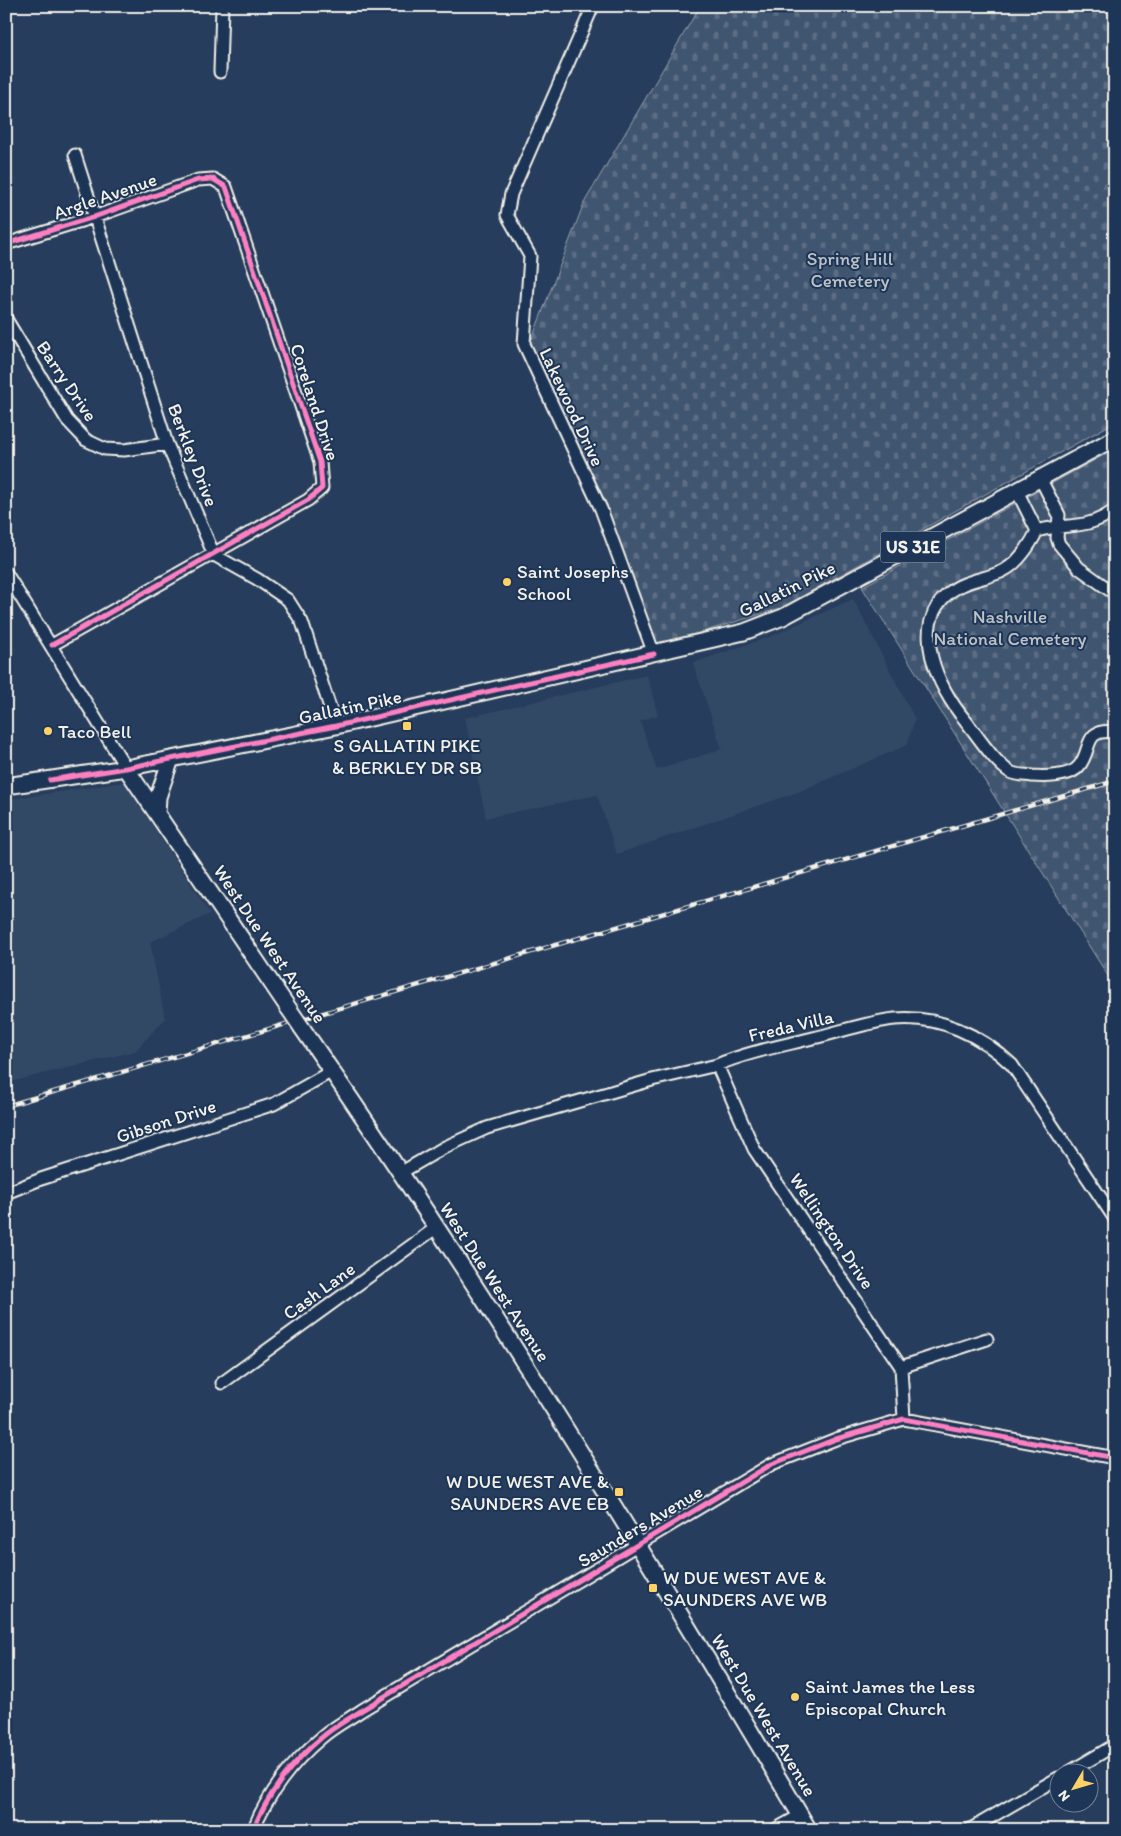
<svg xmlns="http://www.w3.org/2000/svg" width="1121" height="1836" viewBox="0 0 1121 1836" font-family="Itim,sans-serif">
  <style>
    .built { fill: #334966 }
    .cemetery { fill: url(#cemetery-stones); stroke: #9aa2ac }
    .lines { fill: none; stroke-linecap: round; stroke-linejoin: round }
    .minor-casing { stroke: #f4f1e8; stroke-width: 15 }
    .major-casing { stroke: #f4f1e8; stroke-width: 19 }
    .minor { stroke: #1d3557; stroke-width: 11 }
    .major { stroke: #1d3557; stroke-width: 15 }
    .rail-casing { stroke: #f4f1e8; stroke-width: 4.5 }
    .rail { stroke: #1d3557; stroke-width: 2.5; stroke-dasharray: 8; stroke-linecap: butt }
    .major-bridge-casing { stroke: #f4f1e8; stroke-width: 19; stroke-linecap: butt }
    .major-bridge { stroke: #1d3557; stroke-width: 15 }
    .cycleway-casing { stroke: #1d3557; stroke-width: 8 }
    .cycleway { stroke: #ff80c0; stroke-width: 5 }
    .poi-dot { fill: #ffd166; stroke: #1d3557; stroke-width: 2 }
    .labels { text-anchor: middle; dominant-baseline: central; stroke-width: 4; stroke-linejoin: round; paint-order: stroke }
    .shield { fill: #1d3557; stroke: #b4b9bc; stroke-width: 1 }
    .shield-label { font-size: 18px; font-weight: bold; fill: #f4f1e8 }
    .street-label { font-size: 19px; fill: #f4f1e8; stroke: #1d3557 }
    .park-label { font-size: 19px; fill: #bec2c4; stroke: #1d3557 }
    .poi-label { font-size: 19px; fill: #f4f1e8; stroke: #1d3557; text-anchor: start }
  </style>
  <defs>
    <pattern id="cemetery-stones" width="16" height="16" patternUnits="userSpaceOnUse" patternTransform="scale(1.25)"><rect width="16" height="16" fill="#40546f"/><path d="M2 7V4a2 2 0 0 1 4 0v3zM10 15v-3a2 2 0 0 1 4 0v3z" fill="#5c6d84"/></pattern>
  </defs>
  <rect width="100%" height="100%" fill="#263d5d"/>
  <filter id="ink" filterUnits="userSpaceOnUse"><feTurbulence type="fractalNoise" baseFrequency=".02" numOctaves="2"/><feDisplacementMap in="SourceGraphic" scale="10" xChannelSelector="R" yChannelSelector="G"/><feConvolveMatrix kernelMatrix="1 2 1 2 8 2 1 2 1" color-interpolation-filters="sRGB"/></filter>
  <g filter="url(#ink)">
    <path class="built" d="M853,599L915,719L907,745L798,792L617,854L597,795L486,818L465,718L647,675L658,715L640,721L657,770L722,749L693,663L772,636Z
      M124,782L210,914L150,942L165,1019L135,1051L6,1083V800Z"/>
    <path class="cemetery" d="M700,6H1115V422L781,608L656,646L530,344L584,203Z
      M1115,449V987L862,587Z"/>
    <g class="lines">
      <defs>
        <path id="minor" d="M593,6L511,194L507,215L530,256L524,344L601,509L654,654
          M220,72L222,6
          M75,155L167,444L214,555L257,579L288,600L302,622L336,726
          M6,244L94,217L198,180L213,179L226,187L320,462L322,488L308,500L52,645
          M6,319L67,420L86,440L105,449L124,450L167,444
          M1040,478L1059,515L1057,538L1059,544L1079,568L1115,594
          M1017,491L1037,531
          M1115,510C1084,532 1067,522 1037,531C1030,545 1018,563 1003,571C986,579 965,580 950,592C908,625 938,688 965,720C977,735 994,762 1010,772C1015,775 1026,775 1032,776C1044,777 1071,777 1079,766C1093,749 1082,728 1115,732
          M6,573L126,768
          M717,1065L754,1149L901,1367L904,1419
          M400,1173L445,1147L487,1128L652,1080L717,1065C748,1052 781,1046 813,1038C839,1032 868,1022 895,1019C939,1015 981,1035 1012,1065L1115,1219
          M6,1193L41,1179L274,1104L332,1071
          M901,1367L987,1339
          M222,1383L437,1227
          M1066,1774L1115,1745
          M253,1830C267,1795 292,1762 321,1738C333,1727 349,1719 362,1710L772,1464L836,1439L904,1419L1115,1458
          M774,1830L801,1815
          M969,1830L1058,1778"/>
        <path id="major" d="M126,768L289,1009
          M6,786L126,768L336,726L744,632L783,617L1115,438
          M157,814L158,797L171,759
          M302,1028C482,1287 648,1557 809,1830"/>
      </defs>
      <use href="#minor" class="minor-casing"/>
      <use href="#major" class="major-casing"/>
      <use href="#minor" class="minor"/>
      <use href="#major" class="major"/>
      <defs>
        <path id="rail" d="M6,1106L1115,781"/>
      </defs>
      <use href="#rail" class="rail-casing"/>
      <use href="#rail" class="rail"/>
      <defs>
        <path id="major-bridge" d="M289,1009L302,1028"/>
      </defs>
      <use href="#major-bridge" class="major-bridge-casing"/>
      <use href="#major-bridge" class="major-bridge"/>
      <defs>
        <path id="cycleway" d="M6,244L94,217L198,180L213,179L226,187L320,462L322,488L308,500L52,645
          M50,780L126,768L336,726L654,654
          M253,1830C267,1795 292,1762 321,1738C333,1727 349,1719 362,1710L772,1464L836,1439L904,1419L1115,1458"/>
      </defs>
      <use href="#cycleway" class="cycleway-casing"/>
      <use href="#cycleway" class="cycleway"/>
    </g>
  </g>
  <g class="poi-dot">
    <circle cx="507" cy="582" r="5"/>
    <rect x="402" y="721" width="10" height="10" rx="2.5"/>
    <circle cx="48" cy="731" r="5"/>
    <rect x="614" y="1487" width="10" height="10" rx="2.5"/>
    <rect x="648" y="1583" width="10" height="10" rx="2.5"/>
    <circle cx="795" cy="1697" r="5"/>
  </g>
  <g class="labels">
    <rect class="shield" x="880.5" y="531.5" width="65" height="31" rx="4"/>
    <g class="shield-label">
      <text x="913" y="547">US 31E</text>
    </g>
    <g class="street-label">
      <text transform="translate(105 196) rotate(-19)">Argle Avenue</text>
      <text transform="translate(67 381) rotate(56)">Barry Drive</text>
      <text transform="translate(315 402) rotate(72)">Coreland Drive</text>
      <text transform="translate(572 407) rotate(65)">Lakewood Drive</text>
      <text transform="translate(193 455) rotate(69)">Berkley Drive</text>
      <text transform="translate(787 589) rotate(-26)">Gallatin Pike</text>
      <text transform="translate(350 707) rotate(-12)">Gallatin Pike</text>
      <text transform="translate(270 944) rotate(56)">West Due West Avenue</text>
      <text transform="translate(791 1026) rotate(-13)">Freda Villa</text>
      <text transform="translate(166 1121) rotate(-18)">Gibson Drive</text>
      <text transform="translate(832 1231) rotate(56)">Wellington Drive</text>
      <text transform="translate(495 1282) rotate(57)">West Due West Avenue</text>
      <text transform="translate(319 1291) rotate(-36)">Cash Lane</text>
      <text transform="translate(640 1526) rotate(-31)">Saunders Avenue</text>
      <text transform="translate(764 1715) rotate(59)">West Due West Avenue</text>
    </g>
    <g class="park-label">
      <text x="850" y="258">Spring Hill<tspan x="850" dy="22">Cemetery</tspan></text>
      <text x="1010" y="616">Nashville<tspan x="1010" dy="22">National Cemetery</tspan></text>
    </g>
    <g class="poi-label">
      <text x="517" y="571">Saint Josephs<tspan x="517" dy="22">School</tspan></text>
      <text x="58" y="731">Taco Bell</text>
      <text x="407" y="745" text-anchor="middle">S GALLATIN PIKE<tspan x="407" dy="22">&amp; BERKLEY DR SB</tspan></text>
      <text x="609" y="1481" text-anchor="end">W DUE WEST AVE &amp;<tspan x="609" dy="22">SAUNDERS AVE EB</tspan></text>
      <text x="663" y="1577">W DUE WEST AVE &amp;<tspan x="663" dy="22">SAUNDERS AVE WB</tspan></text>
      <text x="805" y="1686">Saint James the Less<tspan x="805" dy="22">Episcopal Church</tspan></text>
    </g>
  </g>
  <rect width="1121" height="1836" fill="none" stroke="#1d3557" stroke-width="25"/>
  <rect x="12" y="12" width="1096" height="1811" fill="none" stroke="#f4f1e8" stroke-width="2" filter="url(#ink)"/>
  <g transform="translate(1074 1788) rotate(232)"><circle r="24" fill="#1d3557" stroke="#738091"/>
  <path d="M0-4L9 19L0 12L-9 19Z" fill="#ffd166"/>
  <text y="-8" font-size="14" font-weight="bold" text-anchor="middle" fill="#f4f1e8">N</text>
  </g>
</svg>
